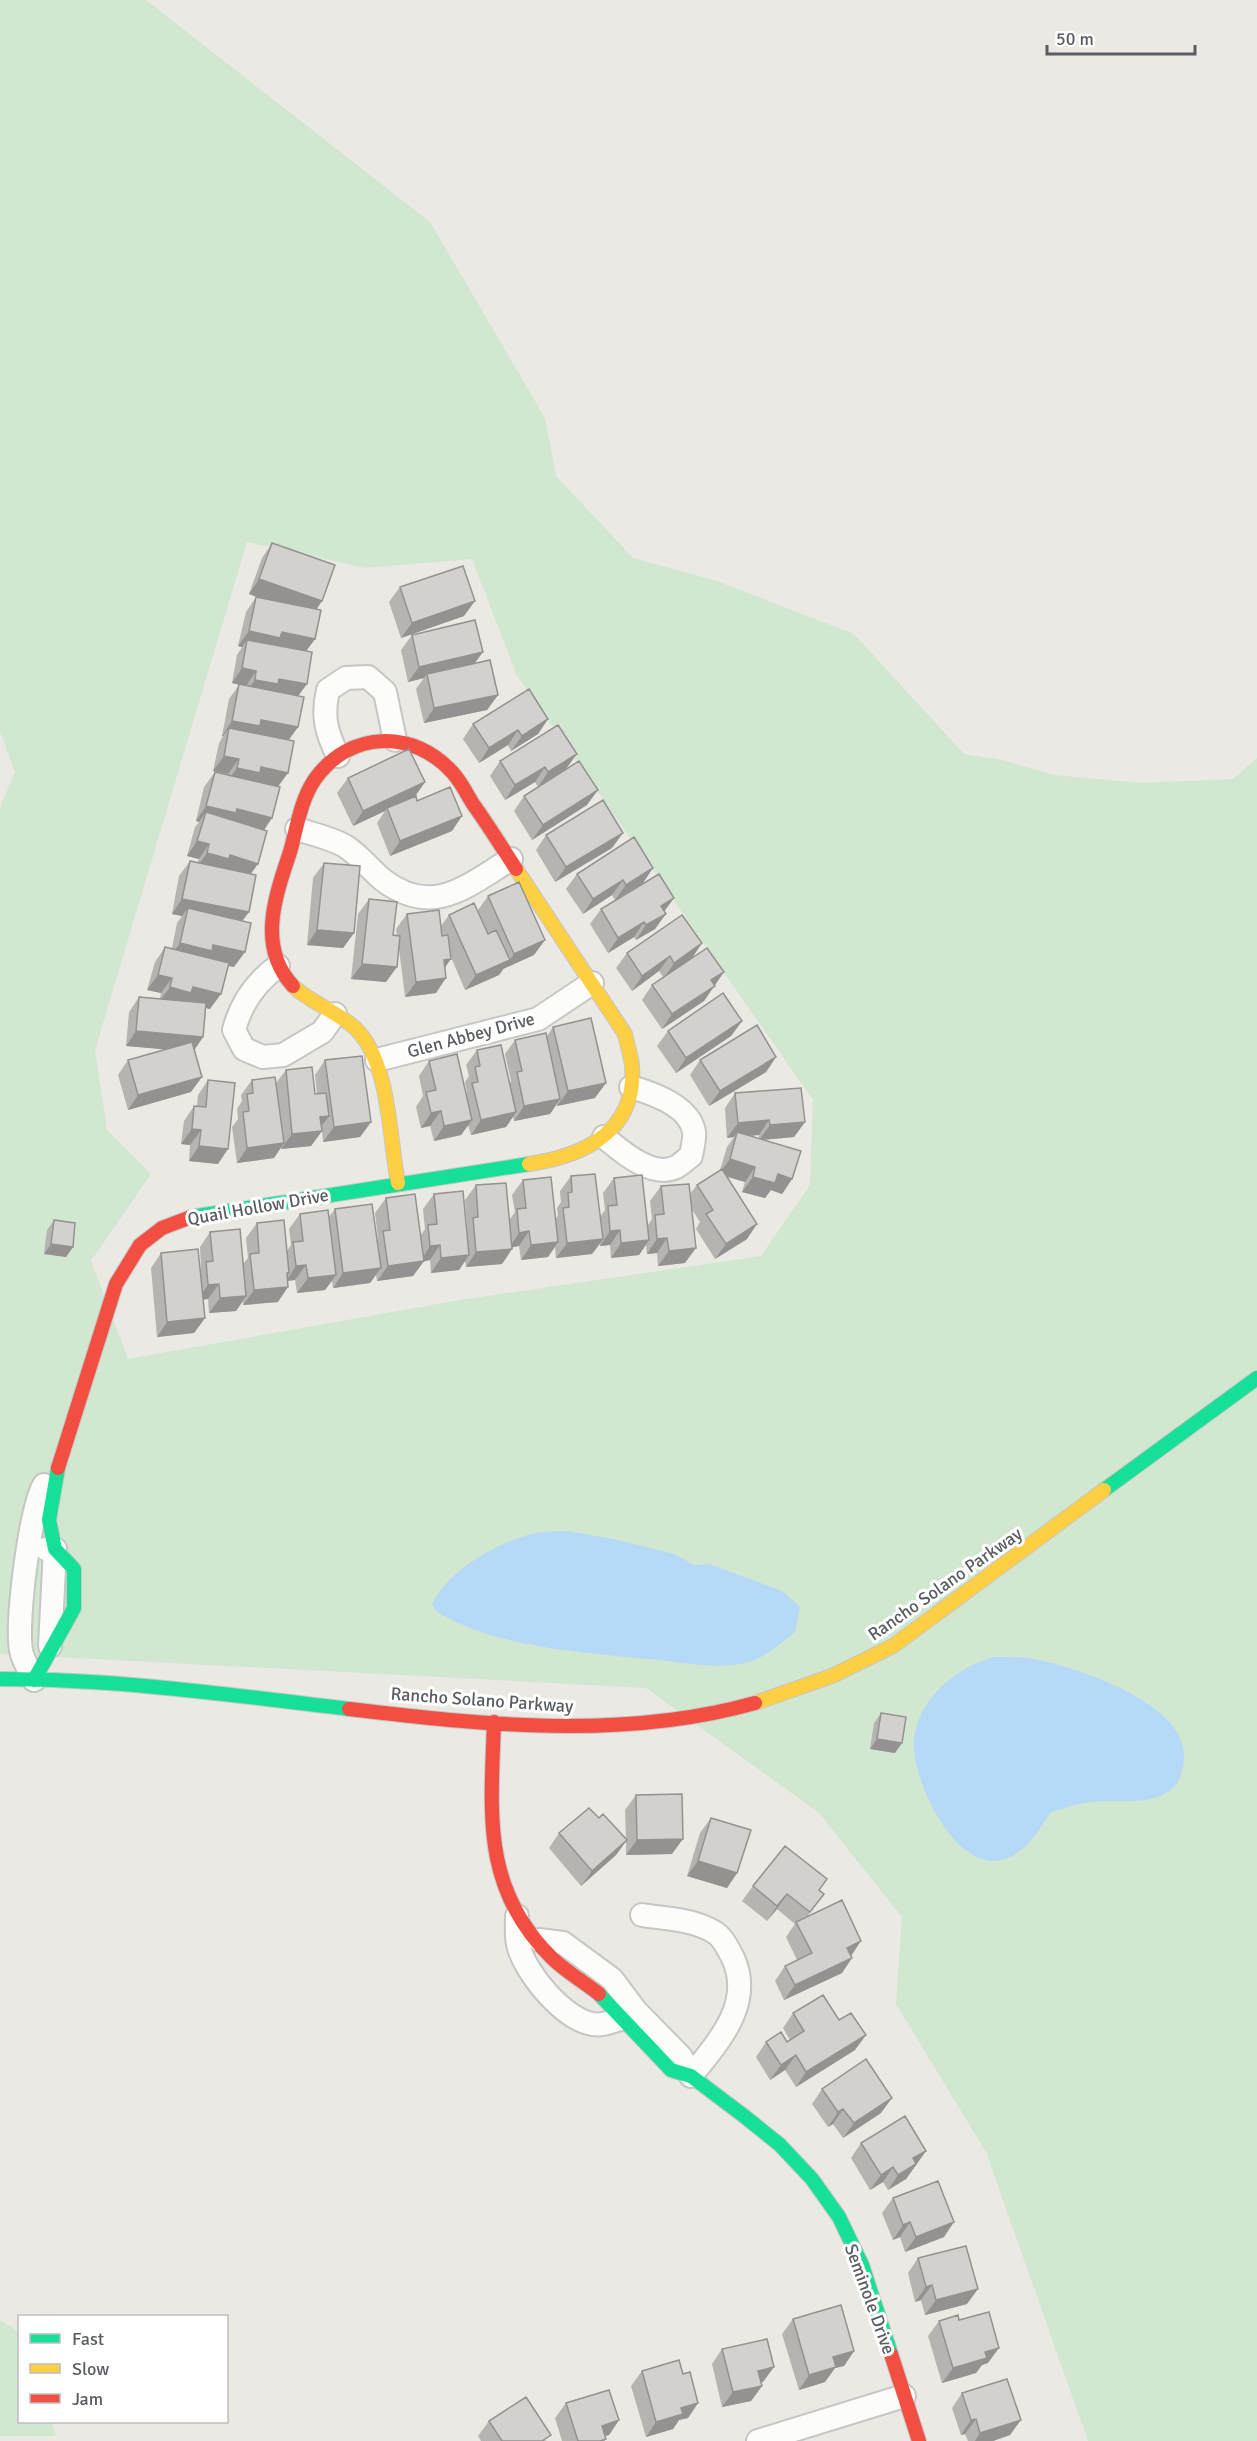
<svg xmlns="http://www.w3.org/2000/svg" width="1257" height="2441" viewBox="0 0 1257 2441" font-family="Signika,sans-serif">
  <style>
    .green { fill: #d1e7cf; fill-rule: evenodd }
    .water { fill: #b6d9f7 }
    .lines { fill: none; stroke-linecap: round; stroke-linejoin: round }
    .street-casing { stroke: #c6c6c4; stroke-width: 26 }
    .fast-casing { stroke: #c6c7c6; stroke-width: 16 }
    .slow-casing { stroke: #c6c7c6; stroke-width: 16 }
    .jam-casing { stroke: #c6c7c6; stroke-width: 16 }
    .street { stroke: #fcfcfb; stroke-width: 22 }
    .fast { stroke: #16e098; stroke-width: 14 }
    .slow { stroke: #ffcf43; stroke-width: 14 }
    .jam { stroke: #f24e42; stroke-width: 14 }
    .wall { fill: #b5b4b1; fill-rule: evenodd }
    .shaded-wall { fill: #939290 }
    .building { fill: #d2d1ce; stroke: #939290; stroke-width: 1.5 }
    .labels { text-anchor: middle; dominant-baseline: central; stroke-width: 6; stroke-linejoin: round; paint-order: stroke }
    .street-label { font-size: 18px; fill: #595d62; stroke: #fff }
  </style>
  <rect width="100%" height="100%" fill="#eae9e4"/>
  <path class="green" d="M0,0H146L430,222L545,418L556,476L633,558L717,581L854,634L964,754L1002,760L1054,775L1141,783L1233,779L1257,758V2441H1088L986,2152L896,2004L902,1917L819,1813L646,1688L0,1654V808L15,772L0,731ZM247,542L365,568L472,559L517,676L813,1100L810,1185L761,1256L460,1300L128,1359L91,1261L151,1174L107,1130L95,1050Z
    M0,2320L19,2332L20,2422H52L56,2436H0Z"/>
  <path class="water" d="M568,1531L613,1539L674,1554L694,1565L709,1564L782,1591L800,1607L795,1632C781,1643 766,1657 749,1662C721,1670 686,1663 658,1660C592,1653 492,1648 436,1611L432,1604C449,1570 495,1544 531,1534C543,1531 556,1532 568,1531Z
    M993,1657C1006,1657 1021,1657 1034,1659C1077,1667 1188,1704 1184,1758C1183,1772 1180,1785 1166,1793C1145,1806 1113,1799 1090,1802C1076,1804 1063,1808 1050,1813C1037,1834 1022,1859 994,1861C950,1863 906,1770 915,1732C924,1694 957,1668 993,1657Z"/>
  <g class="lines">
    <defs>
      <path id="street" d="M338,756C326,732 322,716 328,690L346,678L368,677L385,692L395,740
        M297,829C312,834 331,838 345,846C359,855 370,869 383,880C433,918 467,886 511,859
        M278,966C256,982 241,1003 234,1030L244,1049L263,1057L283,1055L322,1032L335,1014
        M377,1060L538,1019L592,983
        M604,1137C621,1151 652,1179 676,1167C681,1165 686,1159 691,1156C692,1149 695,1139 694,1132C690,1106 652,1093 631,1087
        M46,1549H55L50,1646
        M34,1680C30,1671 22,1659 21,1650C16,1621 30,1510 44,1485
        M517,1916C517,1925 516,1936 518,1944C524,1972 564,2020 593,2024C602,2026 612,2021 621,2019
        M539,1940L563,1943L612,1979L636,2011L681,2057L691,2076C718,2042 754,2004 733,1958C728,1949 723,1937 714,1932C693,1919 666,1919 642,1915
        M758,2441L904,2396"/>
      <path id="fast" d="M191,1217L529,1164
        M1104,1490L1257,1378
        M0,1679C118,1679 232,1695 349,1709
        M34,1680L74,1608V1569L55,1549L49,1520L58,1468
        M599,1994L671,2070L691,2076L744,2116L780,2145L812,2179L839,2217L862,2265L891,2354"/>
      <path id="slow" d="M516,869L625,1034C627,1045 631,1055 632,1066C637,1131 584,1156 529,1164
        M293,986C311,1003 336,1011 355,1028C390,1061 389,1137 398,1183
        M755,1703L832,1676L893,1646L1104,1490"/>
      <path id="jam" d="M293,986C257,947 275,897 290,852C297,828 300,801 315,779C350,730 414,729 453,773C461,782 467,794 473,804C488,825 502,847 516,869
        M58,1468L116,1284L140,1245L162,1228L191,1217
        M349,1709C482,1725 624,1740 755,1703
        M494,1722C491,1813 481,1888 552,1958C565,1971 584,1982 599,1994
        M891,2354L919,2441"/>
    </defs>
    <use href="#street" class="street-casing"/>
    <use href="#fast" class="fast-casing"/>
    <use href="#slow" class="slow-casing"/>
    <use href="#jam" class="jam-casing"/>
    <use href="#street" class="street"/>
    <use href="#fast" class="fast"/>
    <use href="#slow" class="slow"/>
    <use href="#jam" class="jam"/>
  </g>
  <path class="wall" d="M272,543L317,609L315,639L306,651L298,696V727L289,740L278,787L251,873L234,967L228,966L210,1009L206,1008L203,1037L194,1050L191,1092L128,1110L118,1075L128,1060L166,1049L126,1046L129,1012L139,997L160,999L161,993L147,990L155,962L165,947L172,948L177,923L182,916L172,914L179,876L190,861L197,863L199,859L187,856L195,827L199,822L196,821L204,787L215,772L228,775V774L213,771L219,743L223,736H222L229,699L239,685L232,683L237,655L242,647L238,646L246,612L256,597H257L249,594L262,558Z
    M400,587L464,616L401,638L389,602Z
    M412,635L475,663L498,695L487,710L424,723L416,689L424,678L408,682L401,650Z
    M548,719L538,734L511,751L508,745L479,763L463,739L473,724Z
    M500,761L566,769L538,787L535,782L505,800L490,776Z
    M348,778L425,782L415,797L417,801L452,831L390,856L377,823L385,811L353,826L337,793Z
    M524,796L587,805L532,840L514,811Z
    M546,835L612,848L555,882L536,850Z
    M324,863L354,933L343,948L307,945L313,878Z
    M577,874L643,883L674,898L664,911L655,929L636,940L634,937L608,953L590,924L601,909L615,900L612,895L583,914L566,889Z
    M488,896L534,955L503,969L499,975L465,990L451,957L445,968L436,993L405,997L399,949L386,982L351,979L358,914L369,899L393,935H397L396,929L407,914L441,926L449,915L478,910Z
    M702,943L692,958L668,975L714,985L704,1001L662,1029L642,1000L652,985L664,978L659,971L632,991L616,968L627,953Z
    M742,1021L731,1036L676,1073L657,1046L668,1031Z
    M553,1027L595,1098L557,1106V1104L550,1114L514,1121L513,1117L506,1127L471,1135L468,1125L461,1135L434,1141L430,1126L421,1128L416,1107L423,1096L419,1076L429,1061L466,1093L467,1092L465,1082L469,1076L466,1065L477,1050L510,1083L511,1081L505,1054L515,1040L547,1036Z
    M776,1057L766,1072L709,1106L690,1075L700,1060Z
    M325,1060L371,1122L360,1137L323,1142L322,1131L311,1146L281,1149V1147L274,1158L237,1163L232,1127L238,1119L237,1109L242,1101L241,1095L252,1080L276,1083L286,1070L315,1094H317L315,1075Z
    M208,1080L218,1164L189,1161L190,1145L181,1144L184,1121L194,1106H197L198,1095Z
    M735,1093L805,1122L794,1137L764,1140L792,1179L782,1194L771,1190L765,1198L742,1192L745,1182L727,1177L747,1239L715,1259L696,1229L700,1222L691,1208L685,1263L658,1266L657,1253L647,1254L646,1245L639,1255L611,1258L610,1245L600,1246V1244L592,1254L556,1258L555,1247L548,1257L521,1260L519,1246L512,1247V1249L502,1264L466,1267L465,1261L459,1270L431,1273L430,1260L424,1261L413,1276L377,1281L376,1275L370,1283L333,1288L332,1281L325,1290L297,1293L295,1280L287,1281L278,1302L243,1305V1301L236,1311L209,1313L208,1299L203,1300L205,1318L194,1333L157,1337L151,1268L161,1253L200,1270L201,1268L200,1247L210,1232L243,1264L248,1258L246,1238L257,1223L287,1251L291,1245L289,1229L300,1214L329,1217L335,1209L377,1240L378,1238L375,1213L386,1198L420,1236L425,1229L423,1209L434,1194L466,1227L467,1226L465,1200L476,1185L510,1219L515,1212L512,1195L523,1180L556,1218L558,1215L557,1208L561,1202L560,1191L571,1176L600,1217L605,1210L603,1193L614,1178L648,1225L652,1219L650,1201L661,1186L690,1194L697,1185L720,1170L727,1147L734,1137L727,1138L725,1108ZM759,1135V1139L749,1136Z
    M54,1220L73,1247L66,1257L44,1254L47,1230Z
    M881,1713L895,1753L870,1749L874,1723Z
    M636,1795L672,1854L626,1855V1841L616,1855L581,1886L549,1848L559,1833L599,1818L626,1839L625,1810Z
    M711,1818L737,1873L727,1888L687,1876L700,1833Z
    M753,1886L819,1890L824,1894L807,1917L851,1956L842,1973L784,2000L775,1981L785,1966L797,1960L786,1937L795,1924L777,1909L767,1921L742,1901Z
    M793,2013L855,2050L796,2087L785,2070L770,2080L756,2057L766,2042H787L790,2040L783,2028Z
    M822,2089L881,2113L843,2138L833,2124L828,2127L812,2104Z
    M861,2143L926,2151L906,2179L888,2190L883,2182L870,2190L851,2158Z
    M893,2198L944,2237L905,2252L900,2237L893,2240L882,2213Z
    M918,2258L967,2304L925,2315L921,2300L915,2302L908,2273Z
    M793,2319L854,2351L844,2366L835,2368L825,2382L799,2390L782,2334Z
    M959,2320L988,2363L982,2365L976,2373L942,2383L928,2336L939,2321Z
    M722,2349L763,2382H761L762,2386L751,2401L722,2407L712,2364Z
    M642,2371L683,2374L698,2403L688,2418L679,2420L673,2429L646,2437L631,2386Z
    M962,2393L1010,2435L993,2441H968L965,2434L961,2435L952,2408Z
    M566,2403L619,2420L609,2435L605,2436V2441H562L555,2418Z
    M489,2421L547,2441H481L478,2436Z"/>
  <path class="shaded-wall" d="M259,579L322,601L312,616L249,594Z
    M475,601L464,616L401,638L412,623Z
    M249,631L282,632L315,639L304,654L247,640L242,647L238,646Z
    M483,652L472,667L427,674L424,678L408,682L419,667Z
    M242,668L256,671L246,686L232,683Z
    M279,679L307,684L296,699L244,695L255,680Z
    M498,695L487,710L424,723L434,708Z
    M548,719L538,734L511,751L522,736Z
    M261,720L298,727L287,742L229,728L223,736H222L232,721Z
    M518,730L508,745L479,763L489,748Z
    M577,754L566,769L538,787L548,772Z
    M224,756L239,759L228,774L213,771Z
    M261,767L288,773L277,788L226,783L237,768Z
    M545,767L535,782L505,800L515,785Z
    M425,782L414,797L387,808L385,811L353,826L363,811Z
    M598,790L587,805L532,840L543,825Z
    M206,806L237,809L272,818L262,833L206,812L199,822L196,821Z
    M462,816L452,831L390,856L400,841Z
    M623,833L612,848L555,882L566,867Z
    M197,841L209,844L199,859L187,856Z
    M207,853L230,855L258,864L247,879L196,868Z
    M653,868L643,883L615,900L626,885Z
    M623,880L612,895L583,914L593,899Z
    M674,898L663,913L661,906Z
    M182,899L249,912L238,927L188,908L182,916L172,914Z
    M666,914L655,929L636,940L646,925Z
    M644,922L634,937L608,953L618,938Z
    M317,930L354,933L343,948L307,945Z
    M545,940L534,955L503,969L514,954Z
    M180,943L213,945L245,952L234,967L205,961L169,958Z
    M702,943L692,958L664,978L674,963Z
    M670,956L659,971L632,991L642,976Z
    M451,959L440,974L444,960Z
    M510,960L499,975L465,990L476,975Z
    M362,964L397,967L386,982L351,979Z
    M724,972L704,1001L662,1029L672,1014L711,980Z
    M158,975L172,978L161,993L147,990Z
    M446,978L436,993L405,997L416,982Z
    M170,987H193L221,994L210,1009L185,1002H159Z
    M742,1021L731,1036L676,1073L686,1058Z
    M136,1031L203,1037L193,1052L126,1046Z
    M776,1057L766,1072L709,1106L720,1091Z
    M202,1077L191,1092L128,1110L138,1095Z
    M606,1083L595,1098L557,1106L568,1091Z
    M560,1099L550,1114L514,1121L524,1106Z
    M441,1111L430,1126L421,1128L431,1113Z
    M516,1112L506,1127L471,1135L481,1120Z
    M329,1116L318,1131L320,1117Z
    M472,1120L461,1135L434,1141L444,1126Z
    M769,1120L759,1135L736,1137L737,1132L734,1137L727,1138L738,1123Z
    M371,1122L360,1137L323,1142L334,1127Z
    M805,1122L794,1137L759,1140L770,1125Z
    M192,1129L201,1130L190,1145L181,1144Z
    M322,1131L311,1146L281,1149L292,1134Z
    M284,1143L274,1158L237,1163L247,1148Z
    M199,1146L228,1149L218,1164L189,1161Z
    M730,1159L755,1167L745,1182L719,1174Z
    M778,1174L792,1179L782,1194L771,1190L765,1198L742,1192L753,1177Z
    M757,1224L747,1239L715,1259L726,1244Z
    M620,1230L610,1245L600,1246L610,1231Z
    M529,1231L519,1246L509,1248L519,1233Z
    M667,1238L657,1253L647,1254L657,1239Z
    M603,1239L592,1254L556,1258L567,1243Z
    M649,1240L639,1255L611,1258L621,1243Z
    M558,1242L548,1257L521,1260L531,1245Z
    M51,1244L73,1247L66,1257L44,1254Z
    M440,1245L430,1260L420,1262L430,1246Z
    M696,1248L685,1263L658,1266L669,1251Z
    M512,1249L502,1264L466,1267L476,1252Z
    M469,1255L459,1270L431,1273L441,1258Z
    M424,1261L413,1276L377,1281L388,1266Z
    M306,1265L295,1280L286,1281L296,1266Z
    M381,1268L370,1283L333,1288L343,1273Z
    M287,1273H289L279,1288L288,1287L278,1302L243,1305L254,1290Z
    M336,1275L325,1290L297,1293L308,1278Z
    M219,1284L208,1299L197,1300L208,1285Z
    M246,1296L236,1311L209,1313L220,1298Z
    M205,1318L194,1333L157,1337L167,1322Z
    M877,1739L902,1743L895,1753L870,1749Z
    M683,1839L672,1854L626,1855L637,1840Z
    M627,1840L616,1855L581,1886L592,1871Z
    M698,1861L737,1873L727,1888L687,1876Z
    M787,1894L777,1909L767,1921L777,1906Z
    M861,1941L851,1956L847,1948Z
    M852,1958L842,1973L784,2000L795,1985Z
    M866,2035L855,2050L796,2087L806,2072Z
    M796,2055L785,2070L770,2080L781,2065Z
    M892,2098L881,2113L843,2138L854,2123Z
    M843,2109L833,2124L828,2127L838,2112Z
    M926,2151L906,2179L888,2190L898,2175L913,2158Z
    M893,2167L883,2182L870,2190L881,2175Z
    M910,2222L900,2237L893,2240L903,2225Z
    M954,2222L944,2237L905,2252L916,2237Z
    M932,2285L921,2300L915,2302L926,2287Z
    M978,2289L967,2304L925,2315L936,2300Z
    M999,2348L988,2363L982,2365L976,2373L942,2383L953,2368L985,2352Z
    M854,2351L844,2366L835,2368L825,2382L799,2390L809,2375L833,2357Z
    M774,2367L763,2382L748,2386L758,2371Z
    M762,2386L751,2401L722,2407L733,2392Z
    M698,2403L688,2418L679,2420L673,2429L646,2437L656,2422L681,2408Z
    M976,2419L965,2434L961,2435L971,2420Z
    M619,2420L609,2435L591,2441L602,2426Z
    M1021,2420L1010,2435L993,2441H975L980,2433Z"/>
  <path class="building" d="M272,543L335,565L322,601L259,579Z
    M463,566L475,601L412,623L400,587Z
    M256,597L321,610L315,639L282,632L280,638L249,631Z
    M475,620L483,652L419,667L412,635Z
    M247,640L312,652L307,684L279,679L278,684L255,680L256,671L242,668Z
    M490,660L498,695L434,708L427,674Z
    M239,684L304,697L298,727L261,720L260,726L232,721Z
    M529,689L548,719L522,736L518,730L489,748L473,724Z
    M558,725L577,754L548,772L545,767L515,785L500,761Z
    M229,728L294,741L288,773L261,767L260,773L237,768L239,759L224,756Z
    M409,749L425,782L363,811L348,778Z
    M579,761L598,790L543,825L524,796Z
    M215,772L280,787L272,818L237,809L236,813L206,806Z
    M450,787L462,816L400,841L387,808L416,796L417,801Z
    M603,800L623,833L566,867L546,835Z
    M206,812L267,831L258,864L230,855L229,859L207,853L209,844L197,841Z
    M634,837L653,868L626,885L623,880L593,899L577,874Z
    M190,861L256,875L249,912L182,899Z
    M324,863L360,866L354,933L317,930Z
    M659,874L674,898L661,906L666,914L646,925L644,922L618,938L601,909Z
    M519,882L545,940L514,954L488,896Z
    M369,899L397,902L393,935L400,936L397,967L362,964Z
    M474,903L488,934L496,930L510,960L476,975L449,915Z
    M188,908L251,923L245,952L213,945L212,951L180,943Z
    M439,910L442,936L448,935L451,959L444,960L446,978L416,982L407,914Z
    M682,915L702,943L674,963L670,956L642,976L627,953Z
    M165,947L229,963L221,994L193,987L191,993L170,987L172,978L158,975Z
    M707,948L724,972L711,980L715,986L672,1014L652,985Z
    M723,993L742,1021L686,1058L668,1031Z
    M139,997L206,1003L203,1037L136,1031Z
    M591,1018L606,1083L568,1091L553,1027Z
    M757,1025L776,1057L720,1091L700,1060Z
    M546,1033L560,1099L524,1106L517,1072L522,1071L515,1040Z
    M192,1042L202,1077L138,1095L128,1060Z
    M501,1045L516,1112L481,1120L472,1083L478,1082L475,1067L480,1066L477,1050Z
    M457,1054L472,1120L444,1126L441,1111L431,1113L426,1092L436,1090L429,1061Z
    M362,1056L371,1122L334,1127L325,1060Z
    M312,1067L315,1094L326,1093L329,1116L320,1117L322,1131L292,1134L286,1070Z
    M275,1077L284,1143L247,1148L243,1112L249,1111L247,1094L253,1093L252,1080Z
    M208,1080L235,1083L228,1149L199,1146L201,1130L192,1129L194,1106L206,1107Z
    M801,1088L805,1122L770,1125L769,1120L738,1123L735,1093Z
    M737,1132L801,1151L792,1179L778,1174L775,1183L753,1177L755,1167L730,1159Z
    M722,1169L757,1224L726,1244L706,1214L713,1210L697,1185Z
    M595,1174L603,1239L567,1243L563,1208L569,1207L568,1193L572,1192L571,1176Z
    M642,1175L649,1240L621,1243L620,1230L610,1231L608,1206L617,1205L614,1178Z
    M551,1177L558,1242L531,1245L529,1231L519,1233L517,1209L526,1208L523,1180Z
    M506,1183L512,1249L476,1252L473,1218L478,1217L476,1185Z
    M689,1184L696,1248L669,1251L667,1238L657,1239L655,1215L664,1214L661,1186Z
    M463,1191L469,1255L441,1258L440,1245L430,1246L428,1225L437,1224L434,1194Z
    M415,1194L424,1261L388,1266L383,1231L390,1230L386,1198Z
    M372,1204L381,1268L343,1273L335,1209Z
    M328,1210L336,1275L308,1278L306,1265L296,1266L293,1242L303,1241L300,1214Z
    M54,1220L75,1223L73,1247L51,1244Z
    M284,1220L289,1273H287L288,1287L254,1290L250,1254L259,1253L257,1223Z
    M240,1229L246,1296L220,1298L219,1284L208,1285L206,1262L213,1261L210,1232Z
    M198,1249L205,1318L167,1322L161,1253Z
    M881,1713L906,1717L902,1743L877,1739Z
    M682,1794L683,1839L637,1840L636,1795Z
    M589,1808L599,1818L603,1814L627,1840L592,1871L559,1833Z
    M711,1818L751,1830L737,1873L698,1861Z
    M785,1846L827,1879L819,1890L824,1894L810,1912L787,1894L777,1906L753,1886Z
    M842,1900L861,1941L847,1948L852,1958L795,1985L785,1966L812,1953L796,1922Z
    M823,1995L839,2020L851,2013L866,2035L806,2072L796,2055L781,2065L766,2042L781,2032L787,2042L804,2031L793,2013Z
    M866,2059L892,2098L854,2123L843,2109L838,2112L822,2089Z
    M905,2116L926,2151L913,2158L916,2164L898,2175L893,2167L881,2175L861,2143Z
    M938,2181L954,2222L916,2237L910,2222L903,2225L893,2198Z
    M966,2246L978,2289L936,2300L932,2285L926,2287L918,2258Z
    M841,2305L854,2351L833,2357L836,2367L809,2375L793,2319Z
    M989,2312L999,2348L985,2352L987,2358L953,2368L939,2321L958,2315L959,2320Z
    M767,2339L774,2367L758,2371L762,2386L733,2392L722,2349Z
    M679,2360L683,2374L690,2372L698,2403L681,2408L683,2414L656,2422L642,2371Z
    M1007,2379L1021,2420L980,2433L976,2419L971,2420L962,2393Z
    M609,2390L619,2420L602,2426L606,2439L600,2441H578L566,2403Z
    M526,2397L551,2435L542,2441H502L489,2421Z"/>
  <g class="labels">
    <g class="street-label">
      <text transform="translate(471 1035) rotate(-15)">Glen Abbey Drive</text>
      <text transform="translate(258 1207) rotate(-10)">Quail Hollow Drive</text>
      <text transform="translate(945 1584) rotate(-35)">Rancho Solano Parkway</text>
      <text transform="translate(482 1700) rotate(4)">Rancho Solano Parkway</text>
      <text transform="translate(870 2299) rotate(70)">Seminole Drive</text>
    </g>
  </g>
  <rect x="18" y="2315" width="210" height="108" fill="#ffffff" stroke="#bdbec0" stroke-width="1.5"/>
  <rect x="30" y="2334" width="30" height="9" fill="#16e098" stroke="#bdbec0" stroke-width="1.5"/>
  <text x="72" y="2345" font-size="18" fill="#595d62">Fast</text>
  <rect x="30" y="2364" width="30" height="9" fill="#ffcf43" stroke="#bdbec0" stroke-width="1.5"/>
  <text x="72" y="2375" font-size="18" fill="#595d62">Slow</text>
  <rect x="30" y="2394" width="30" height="9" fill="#f24e42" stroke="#bdbec0" stroke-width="1.5"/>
  <text x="72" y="2405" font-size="18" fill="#595d62">Jam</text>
  <path d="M1047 45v9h148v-9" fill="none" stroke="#595d62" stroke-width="3"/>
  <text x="1056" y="45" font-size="18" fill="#595d62" stroke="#ffffff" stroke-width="4.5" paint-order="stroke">50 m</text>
</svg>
